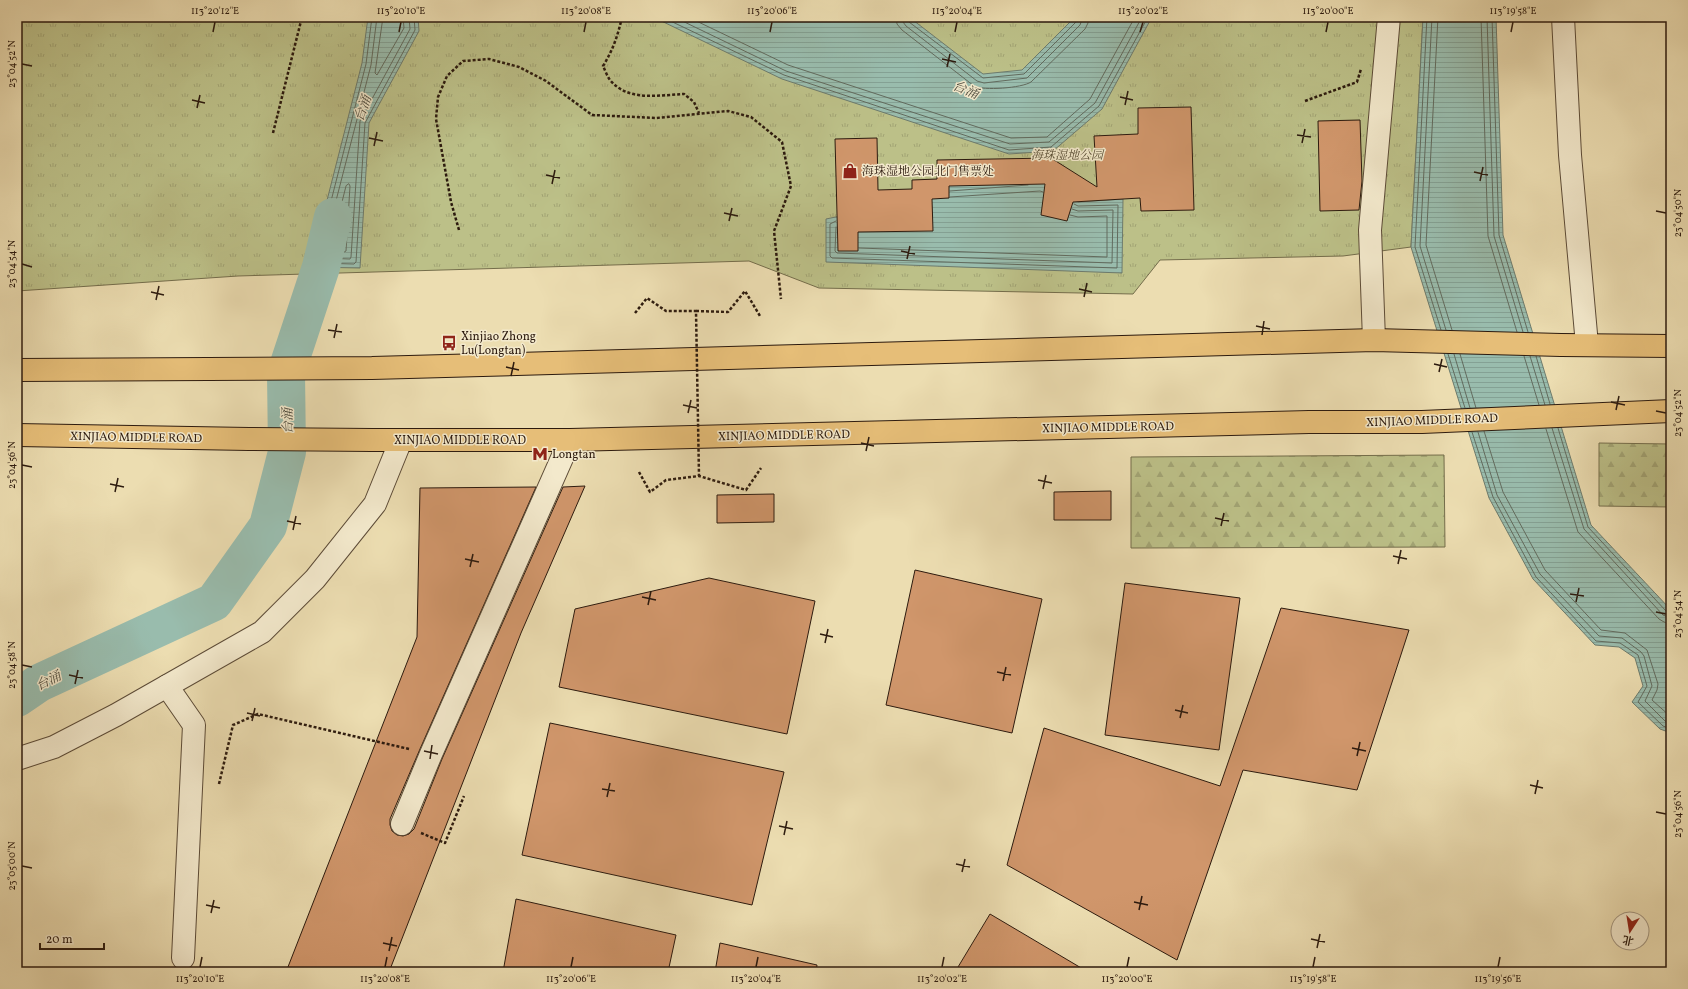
<svg xmlns="http://www.w3.org/2000/svg" width="1688" height="989" viewBox="0 0 1688 989" font-family="Vollkorn,'Noto Serif SC',serif">
<style>
.grass{fill:url(#grass-tufts);stroke:#746d4b}
.forest{fill:url(#forest-firs);stroke:#746d4b}
.water{fill:url(#water-rules);stroke:#6d7b6d}
.lines{fill:none;stroke-linecap:round;stroke-linejoin:round}
.shore{stroke:#626b5e;stroke-width:1}
.river{stroke:#99bcad;stroke-width:38}
.building{fill:#d0966b;stroke:#2c1a0e}
.minor-casing{stroke:#5c4b37;stroke-width:24}
.highway-casing{stroke:#2c1a0e;stroke-width:24}
.path{stroke:#2c1a0e;stroke-width:2.5;stroke-dasharray:3 2;stroke-linecap:butt}
.minor{stroke:#f3e9cc;stroke-width:22}
.highway{stroke:#e6be78;stroke-width:22}
.highway-bridge-casing{stroke:#2c1a0e;stroke-width:24;stroke-linecap:butt}
.path-bridge{stroke:#2c1a0e;stroke-width:2.5;stroke-dasharray:3 2;stroke-linecap:butt}
.highway-bridge{stroke:#e6be78;stroke-width:22}
.ticks{fill:none;stroke:#2c1a0e;stroke-width:1.5}
.labels{text-anchor:middle;stroke-width:3;stroke-linejoin:round;paint-order:stroke}
.park-label{font-size:12px;font-style:italic;fill:#574c33;stroke:#f3e9cc}
.poi-label{font-size:12px;fill:#2c1a0e;stroke:#f3e9cc;text-anchor:start}
.street-label{font-size:12px;fill:#2c1a0e;stroke:#f3e9cc}
.water-label{font-size:13px;font-style:italic;fill:#4d4b3e;stroke:#f3e9cc}
.neatline{fill:none;stroke:#2c1a0e;stroke-width:1.5}
.ticks-label{font-size:10px;text-anchor:middle;fill:#2c1a0e}
</style>
<defs>
<pattern id="grass-tufts" width="24" height="20" patternUnits="userSpaceOnUse"><rect width="24" height="20" fill="#bcc088"/><path d="M3 7l-1-3M5 7V3M7 7l1-3M15 17l-1-3M17 17v-4M19 17l1-3" fill="none" stroke="#a2a474"/></pattern>
<pattern id="forest-firs" width="22" height="20" patternUnits="userSpaceOnUse"><rect width="22" height="20" fill="#bcc088"/><path d="M5 1l3.5 6h-7zM16 11l3.5 6h-7z" fill="#a2a474"/></pattern>
<pattern id="water-rules" width="6" height="5" patternUnits="userSpaceOnUse"><rect width="6" height="5" fill="#99bcad"/><path d="M0 2.5h6" fill="none" stroke="#84a194"/></pattern>
</defs>
<rect width="100%" height="100%" fill="#ecddb1"/>
<filter id="stains"><feTurbulence type="fractalNoise" baseFrequency=".005" numOctaves="4"/><feColorMatrix values="0 0 0 0 .2 0 0 0 0 .09 0 0 0 0 .02 0 0 0 .5 -.17"/></filter>
<radialGradient id="worn" r=".72"><stop offset=".6" stop-color="#630" stop-opacity="0"/><stop offset="1" stop-color="#630" stop-opacity=".3"/></radialGradient>
<!-- grass -->
<path class="grass" d="M17 17H1423L1411 247 1343 256 1160 260 1133 294 819 288 749 261 238 276 17 291Z"/>
<!-- forest -->
<g class="forest">
<path d="M1599 443 1671 444V507L1599 506Z"/>
<path d="M1444 455 1445 547 1131 548V457Z"/>
</g>
<!-- water -->
<g class="water">
<path d="M368 17H418L419 31 369 123 360 268 310 267 362 63Z"/>
<path d="M653 17H909L983 74 1022 70 1075 17H1152L1102 109 1053 151 1009 154 782 79Z"/>
<path d="M1423 17H1496L1503 235 1591 525 1671 610V733L1660 729 1632 702 1643 686 1635 658 1619 647 1595 645 1533 579 1489 498 1411 247Z"/>
<path d="M1046 175 1078 202 1123 199 1122 273 826 262V219L874 209 949 181Z"/>
</g>
<g class="lines">
<!-- shore -->
<g class="shore">
<path d="M372 17 366 64 316 260 317 263 354 264 356 262 365 123 415 30 414 17"/>
<path d="M377 17 371 65 322 255 324 258 350 259 351 257 360 121 410 29 409 17"/>
<path d="M383 17 375 73 377 75 404 28 403 17"/>
<path d="M662 17 784 75 1009 150 1051 147 1099 106 1148 17"/>
<path d="M674 17 786 71 1010 144 1049 142 1095 103 1142 17"/>
<path d="M688 17 788 65 1011 138 1047 137 1090 99 1135 17"/>
<path d="M896 17 897 24 902 30 974 86C983 91 1022 88 1031 82L1085 29 1088 23 1089 17"/>
<path d="M902 17 903 22 906 26 977 81 984 83 1027 78 1080 25 1083 17"/>
<path d="M907 17 909 22 983 78 1024 74 1077 21 1078 17"/>
<path d="M1427 17 1415 247 1441 330"/>
<path d="M1432 17 1420 246 1446 330"/>
<path d="M1438 17 1426 245 1452 330"/>
<path d="M1481 17 1488 236 1517 332"/>
<path d="M1487 17 1494 236 1523 332"/>
<path d="M1492 17 1499 235 1528 332"/>
<path d="M349 184 350 186 346 251 344 252H331L330 250 346 186Z"/>
<path d="M950 191 1028 185"/>
<path d="M950 197 1040 191 1043 192"/>
<path d="M836 221 830 224V256L832 258 1117 268 1118 205 1078 206 1074 204"/>
<path d="M836 227 835 251 837 253 1112 263 1113 210 1078 211 1072 209"/>
<path d="M859 248 1107 257V216L1078 217 1070 215"/>
<path d="M1448 354 1465 408"/>
<path d="M1454 354 1470 408"/>
<path d="M1460 354 1476 408"/>
<path d="M1524 356 1539 405"/>
<path d="M1530 356 1545 405"/>
<path d="M1536 356 1550 404"/>
<path d="M1552 428 1584 529 1663 615 1671 618"/>
<path d="M1558 428 1588 527 1666 611 1671 612"/>
<path d="M1546 429 1578 532 1659 619 1664 622 1671 624"/>
<path d="M1484 431 1503 492 1545 570 1601 630 1625 633 1647 650 1658 684 1657 690 1652 700 1671 717"/>
<path d="M1472 432 1493 497 1536 577 1596 641 1620 643 1638 655 1647 686 1638 702 1663 726 1671 729"/>
<path d="M1478 432 1497 495 1540 574 1599 636 1622 638 1641 652 1644 656 1652 686 1645 701 1665 721 1671 724"/>
</g>
<!-- river -->
<path class="river" d="M17 698 39 683 214 602 268 526 287 452 286 373 321 267 333 217"/>
</g>
<!-- building -->
<g class="building">
<path d="M1191 107 1194 210 1141 211 1140 198 1073 202 1067 221 1041 215 1045 184 949 186V198L932 199 933 231 858 232V251H838L835 139 877 138 878 190 912 189V180L937 179V160L1051 158 1097 187 1094 136 1138 134V108Z"/>
<path d="M1360 120 1362 181 1359 210 1320 211 1318 121Z"/>
<path d="M585 486 521 633 389 972H286L417 637 420 488 536 487 420 749 390 819V825L392 831 397 835 403 836 409 834 414 829 442 759 563 487Z"/>
<path d="M1111 491V520H1054V492Z"/>
<path d="M774 494V522L717 523V495Z"/>
<path d="M915 570 1042 599 1012 733 886 705Z"/>
<path d="M709 578 815 601 787 734 559 687 575 609Z"/>
<path d="M1125 583 1240 598 1219 750 1105 735Z"/>
<path d="M1281 608 1409 630 1357 790 1243 770 1177 960 1007 865 1044 728 1220 786Z"/>
<path d="M550 723 784 772 752 905 522 855Z"/>
<path d="M516 899 676 935 668 972H503Z"/>
<path d="M990 914 1088 972H955Z"/>
<path d="M720 943 817 965 816 972H715Z"/>
</g>
<g class="lines">
<!-- minor casing -->
<g class="minor-casing">
<g id="minor">
<path d="M1563 17 1570 155 1587 345"/>
<path d="M1374 340 1370 230 1389 17"/>
<path d="M167 686 194 725 183 958"/>
<path d="M17 759 54 747 116 715 262 632 315 579 375 504 401 440"/>
<path d="M402 824 431 754 570 440"/>
</g>
</g>
<!-- highway casing -->
<g class="highway-casing">
<g id="highway">
<path d="M17 370 372 368 1374 340 1561 345 1671 346"/>
<path d="M17 435 249 439"/>
<path d="M372 440H570L1309 422H1422L1671 411"/>
</g>
</g>
<!-- path -->
<g class="path">
<path d="M622 17C618 35 613 50 603 66 605 70 607 76 610 80 628 102 659 95 684 94L694 102 699 113"/>
<path d="M1305 101 1357 82 1361 69"/>
<path d="M273 133 302 17"/>
<path d="M459 230 451 202 436 119 438 97 447 76 463 61 489 59 519 67 546 81 592 115 656 118 728 111 751 117 782 142 791 186 774 231 781 299"/>
<path d="M696 311 728 312 745 291 760 316"/>
<path d="M219 784 233 725 258 714 409 749"/>
<path d="M421 833 445 843 464 796"/>
</g>
<!-- minor -->
<use href="#minor" class="minor"/>
<!-- highway -->
<use href="#highway" class="highway"/>
<!-- highway-bridge casing -->
<g class="highway-bridge-casing">
<path id="highway-bridge" d="M249 439 372 440"/>
</g>
<!-- path-bridge -->
<g class="path-bridge">
<path d="M635 313 647 298 666 311H696L699 476"/>
<path d="M639 472 650 492 666 480 699 476 746 490 761 468"/>
</g>
<!-- highway-bridge -->
<use href="#highway-bridge" class="highway-bridge"/>
</g>
<!-- ticks -->
<path class="ticks" d="M213 32 215 22M399 32 401 22M584 32 586 22M770 32 772 22M955 32 957 22M1140 32 1143 22M1326 32 1328 22M1511 32 1513 22M942 59 956 62M22 64 32 66M947 67 950 54M1120 97 1133 100M192 100 205 103M1125 105 1128 91M197 108 200 95M1297 135 1311 137M369 138 383 141M1302 143 1305 129M374 146 377 132M1474 172 1488 175M546 175 560 178M1480 181 1483 167M552 184 555 170M1656 211 1666 213M724 213 738 216M729 221 732 208M901 251 915 254M907 259 910 246M22 264 32 267M1079 289 1092 292M151 292 164 295M1084 297 1087 283M156 300 159 286M1256 326 1270 329M328 330 342 332M1262 335 1264 321M334 338 337 324M1434 364 1447 367M506 367 519 370M1439 372 1442 359M511 376 514 362M1611 402 1625 405M683 405 697 408M1616 410 1619 396M1656 411 1666 413M688 413 691 400M861 443 874 446M866 451 869 437M22 465 32 467M1038 480 1052 483M110 484 124 487M1043 489 1046 475M115 492 118 478M1215 518 1229 521M287 521 301 524M1221 526 1224 513M293 530 296 516M1393 556 1407 559M465 559 479 562M1398 564 1401 550M470 567 473 554M1570 594 1584 596M642 597 656 600M1576 602 1579 588M648 605 651 591M1656 612 1666 614M820 634 833 637M825 643 828 629M22 665 32 667M997 672 1011 675M69 675 83 678M1003 681 1006 667M75 684 78 670M1175 710 1188 713M247 713 260 716M1180 718 1183 705M252 721 255 708M1352 748 1366 751M424 751 438 754M1357 756 1360 742M430 759 432 745M1530 785 1543 788M602 789 615 791M1535 794 1538 780M607 797 610 783M1656 812 1666 814M779 826 793 829M784 835 787 821M956 864 970 867M22 866 32 868M962 872 965 859M1134 902 1148 905M206 905 220 908M1139 910 1142 896M211 913 214 900M1311 939 1325 942M383 943 397 946M1317 948 1320 934M389 951 392 937M200 967 202 957M385 967 387 957M571 967 573 957M756 967 758 957M942 967 944 957M1127 967 1129 957M1313 967 1315 957M1498 967 1500 957"/>
<!-- icons -->
<defs>
<g id="shop-bare" transform="scale(1.2)"><path d="M-5-2.5h2.3a2.7 3.5 0 0 1 5.4 0H5L5.5 6h-11ZM-1.5-2.5h3a1.5 2.3 0 0 0-3 0Z" fill="#8f2418" stroke="#f3e9cc" stroke-width="2.5" paint-order="stroke"/></g>
<g id="bus-bare" transform="scale(1.2)"><path d="M-5-6H5V4H4V6H2V4H-2V6H-4V4H-5ZM-3.5-4V0h7V-4ZM-3.5 1.2v1.5H-2V1.2ZM2 1.2v1.5H3.5V1.2Z" fill="#8f2418" stroke="#f3e9cc" stroke-width="2.5" paint-order="stroke"/></g>
<g id="metro-bare" transform="scale(1.2)"><path d="M-5.5 5V-5H-3L0 0L3-5H5.5V5H3V-.5L0 4L-3-.5V5Z" fill="#8f2418" stroke="#f3e9cc" stroke-width="2.5" paint-order="stroke"/></g>
</defs>
<g fill-rule="evenodd">
<use href="#shop-bare" x="850" y="171"/>
<use href="#bus-bare" x="449" y="343"/>
<use href="#metro-bare" x="540" y="454"/>
</g>
<g class="labels">
<!-- park labels -->
<g class="park-label">
<text x="1067" y="159">海珠湿地公园</text>
</g>
<!-- poi labels -->
<g class="poi-label">
<text x="862" y="175">海珠湿地公园北门售票处</text>
<text x="461" y="340">Xinjiao Zhong<tspan x="461" dy="14">Lu(Longtan)</tspan></text>
<text x="552" y="458">Longtan</text>
</g>
<!-- street labels -->
<g class="street-label">
<text transform="translate(1432 420) rotate(-2)" y="4">XINJIAO MIDDLE ROAD</text>
<text transform="translate(1108 427) rotate(-1)" y="4">XINJIAO MIDDLE ROAD</text>
<text transform="translate(784 435) rotate(-1)" y="4">XINJIAO MIDDLE ROAD</text>
<text transform="translate(136 437) rotate(1)" y="4">XINJIAO MIDDLE ROAD</text>
<text x="460" y="444">XINJIAO MIDDLE ROAD</text>
</g>
<!-- water labels -->
<g class="water-label">
<text transform="translate(966 89) rotate(22)" y="5">台涌</text>
<text transform="translate(362 108) rotate(-70)" y="5">台涌</text>
<text transform="translate(287 421) rotate(-91)" y="5">台涌</text>
<text transform="translate(48 680) rotate(-27)" y="5">台涌</text>
</g>
</g>
<!-- margin -->
<rect width="1688" height="989" fill="none" stroke="#ecddb1" stroke-width="44"/>
<!-- north arrow -->
<g transform="translate(1630 931) rotate(192)"><circle r="19" fill="#f3e9cc" stroke="#a39680"/>
<path d="M0-3L7 15L0 10L-7 15Z" fill="#8f2418"/>
<text y="-6" font-size="11" font-weight="bold" text-anchor="middle" fill="#2c1a0e">北</text>
</g>
<!-- scale -->
<path d="M40 943v6h64v-6" fill="none" stroke="#2c1a0e" stroke-width="2"/>
<text x="46" y="943" font-size="12" fill="#2c1a0e" stroke="#f3e9cc" stroke-width="3" paint-order="stroke">20 m</text>
<rect x="22" y="22" width="1644" height="945" class="neatline"/>
<g class="ticks-label">
<text x="215" y="14">113°20'12"E</text>
<text x="401" y="14">113°20'10"E</text>
<text x="586" y="14">113°20'08"E</text>
<text x="772" y="14">113°20'06"E</text>
<text x="957" y="14">113°20'04"E</text>
<text x="1143" y="14">113°20'02"E</text>
<text x="1328" y="14">113°20'00"E</text>
<text x="1513" y="14">113°19'58"E</text>
<text transform="translate(11 64) rotate(-90)" y="4">23°04'52"N</text>
<text transform="translate(1677 213) rotate(-90)" y="4">23°04'50"N</text>
<text transform="translate(11 264) rotate(-90)" y="4">23°04'54"N</text>
<text transform="translate(1677 413) rotate(-90)" y="4">23°04'52"N</text>
<text transform="translate(11 465) rotate(-90)" y="4">23°04'56"N</text>
<text transform="translate(1677 614) rotate(-90)" y="4">23°04'54"N</text>
<text transform="translate(11 665) rotate(-90)" y="4">23°04'58"N</text>
<text transform="translate(1677 814) rotate(-90)" y="4">23°04'56"N</text>
<text transform="translate(11 866) rotate(-90)" y="4">23°05'00"N</text>
<text x="200" y="982">113°20'10"E</text>
<text x="385" y="982">113°20'08"E</text>
<text x="571" y="982">113°20'06"E</text>
<text x="756" y="982">113°20'04"E</text>
<text x="942" y="982">113°20'02"E</text>
<text x="1127" y="982">113°20'00"E</text>
<text x="1313" y="982">113°19'58"E</text>
<text x="1498" y="982">113°19'56"E</text>
</g>
<rect width="100%" height="100%" filter="url(#stains)"/>
<rect width="100%" height="100%" fill="url(#worn)"/>
</svg>
